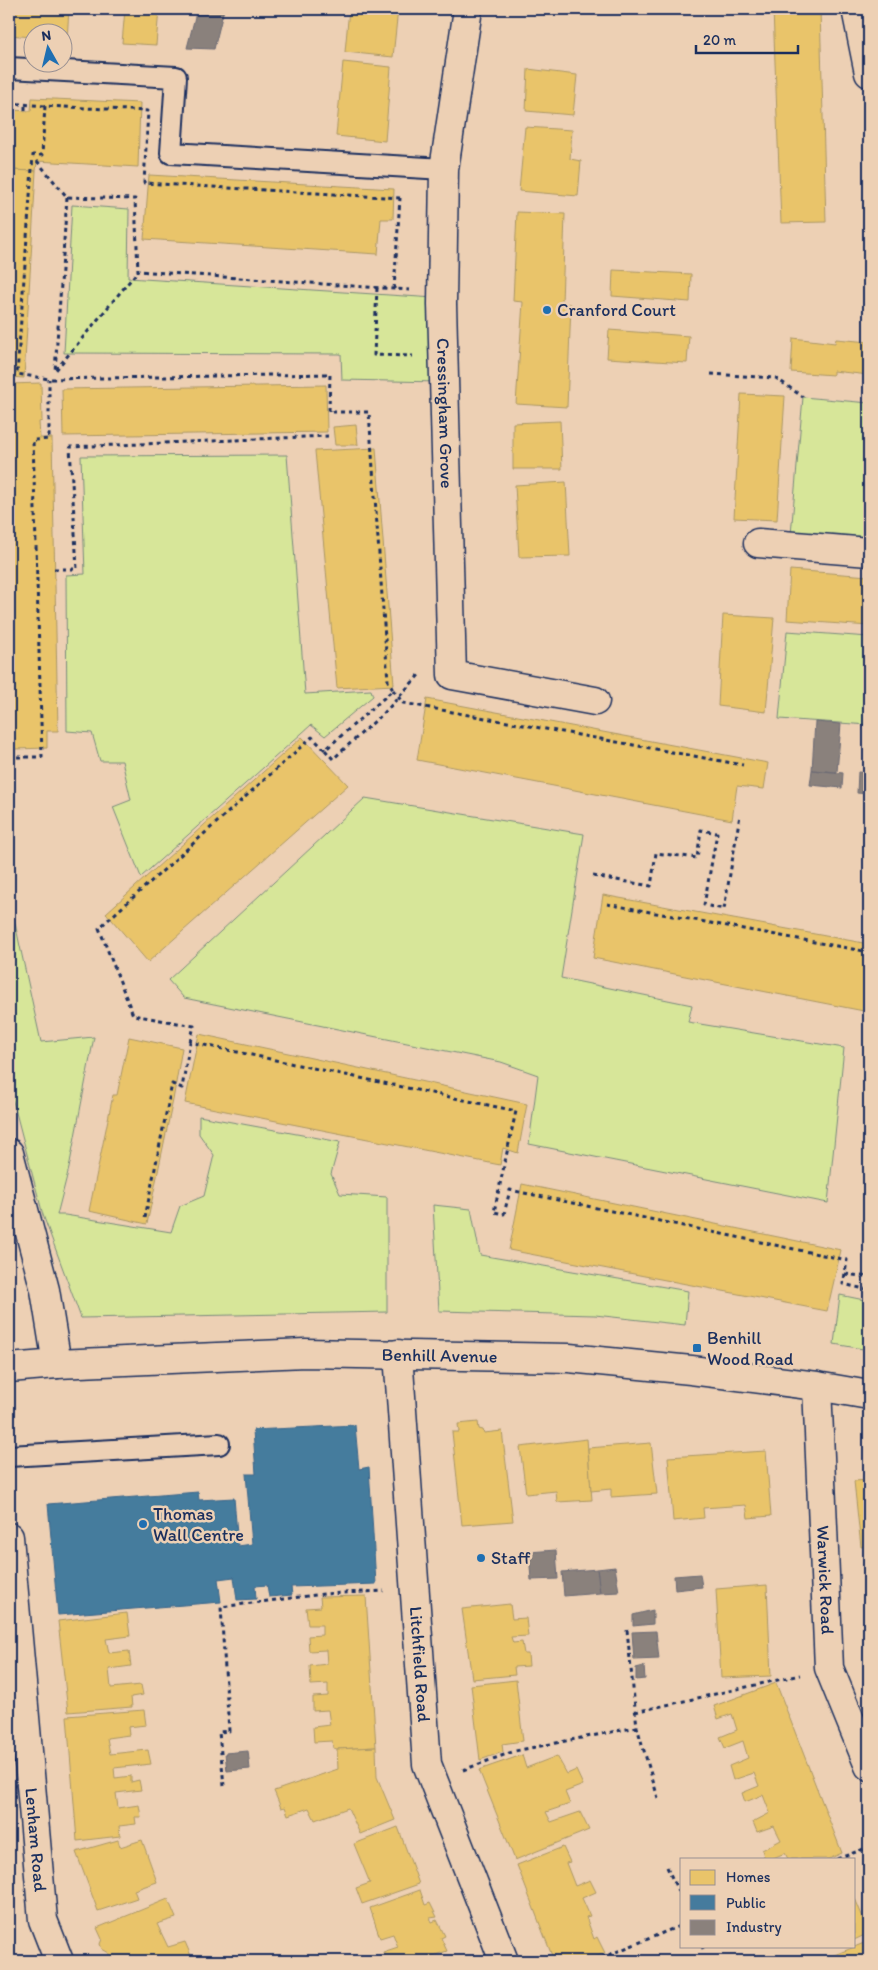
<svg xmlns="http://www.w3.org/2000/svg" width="878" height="1970" viewBox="0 0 878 1970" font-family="Itim,sans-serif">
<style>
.green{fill:#d7e699;stroke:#798a7c}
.homes{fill:#e9c46a;stroke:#ab9766}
.public{fill:#457b9d;stroke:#38648a}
.industry{fill:#8a817c;stroke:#696873}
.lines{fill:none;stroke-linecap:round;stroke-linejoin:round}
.lane-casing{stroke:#1b2f5e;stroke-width:24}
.street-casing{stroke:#1b2f5e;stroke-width:31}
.secondary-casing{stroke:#1b2f5e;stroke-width:31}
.path{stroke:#1b2f5e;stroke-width:3;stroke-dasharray:4 4;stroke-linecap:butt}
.lane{stroke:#edd0b4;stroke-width:20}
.street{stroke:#edd0b4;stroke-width:28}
.secondary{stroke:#edd0b4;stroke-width:28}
.path-bridge{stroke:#1b2f5e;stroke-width:3;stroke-dasharray:4 4;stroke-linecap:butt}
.poi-dot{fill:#1f6fb2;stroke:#edd0b4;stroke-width:2}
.labels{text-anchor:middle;stroke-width:5;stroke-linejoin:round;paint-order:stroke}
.poi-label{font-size:18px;fill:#1b2f5e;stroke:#edd0b4;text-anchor:start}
.street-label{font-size:18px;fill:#1b2f5e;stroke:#edd0b4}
</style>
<rect width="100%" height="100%" fill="#edd0b4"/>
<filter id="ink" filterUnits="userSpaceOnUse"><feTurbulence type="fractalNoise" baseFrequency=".02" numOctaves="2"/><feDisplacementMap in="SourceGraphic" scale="10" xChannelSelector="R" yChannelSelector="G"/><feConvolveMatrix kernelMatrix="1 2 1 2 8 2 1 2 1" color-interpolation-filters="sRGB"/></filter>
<g filter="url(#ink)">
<!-- green -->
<g class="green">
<path d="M72 205 129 209 128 278 435 298 440 382 342 380 341 354 64 353Z"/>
<path d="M803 397 869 403V552L790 546Z"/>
<path d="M287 455 305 694 371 690 373 696 325 736 311 725 141 877 113 807 131 800 122 761H100L92 733 67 731 66 575 85 574 81 456Z"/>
<path d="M787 631 869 637V725L779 719Z"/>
<path d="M365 798 584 834 561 978 692 1005 688 1022 844 1048 828 1203 529 1144 538 1075 501 1062 184 998 168 980Z"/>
<path d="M9 896 41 1042 94 1037 69 1168 57 1215H65L171 1232 180 1206 204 1196 214 1155 199 1134V1116L340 1142 331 1174 340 1194 387 1197V1312L81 1318 43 1215 9 1086Z"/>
<path d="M433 1205 471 1209 480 1255 688 1291 685 1325 595 1315 439 1311Z"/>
<path d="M840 1295 869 1301V1350L834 1344Z"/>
</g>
<!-- homes -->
<g class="homes">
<path d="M9 9H69L67 40H62V32H32V37L9 35Z"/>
<path d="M125 9H159L156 45 122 43Z"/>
<path d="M349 9H398L393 57 345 52Z"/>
<path d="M773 9H820L826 222 781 223Z"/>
<path d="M343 62 391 67 385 141 336 136Z"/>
<path d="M528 69 577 75 573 115 526 111Z"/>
<path d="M32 98 140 103 138 167 37 161 36 171 9 170V110L31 111Z"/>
<path d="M525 127 572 130 570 159 581 161 578 196 519 191Z"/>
<path d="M9 170 36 171 24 378 9 377Z"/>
<path d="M149 175 394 189 393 219H381L378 254 144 239Z"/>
<path d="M517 212 565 214 562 303 571 304 567 407 516 404 523 302 513 301Z"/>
<path d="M613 270 691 274 690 302 612 296Z"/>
<path d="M609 330 689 336 687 363 607 358Z"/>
<path d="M793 338 835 343 836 339 869 342V375L833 371V375L791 372Z"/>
<path d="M41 383 42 421 39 422 40 438H52L58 731H47V748L15 749V763H9V384Z"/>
<path d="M326 385 327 432 63 436 62 389Z"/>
<path d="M741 394 785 396 777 520 734 518Z"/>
<path d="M560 421 562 469H513V423Z"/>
<path d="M356 425 358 445H335L333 427Z"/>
<path d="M376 448 394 685 337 688 315 451Z"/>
<path d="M566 482 570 556 519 557 515 485Z"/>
<path d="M790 570 869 576V626L787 620Z"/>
<path d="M723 615 774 618 766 712 718 706Z"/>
<path d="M427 699 768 763 764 789 737 786 732 820 417 760Z"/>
<path d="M302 737 348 785 148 962 106 913Z"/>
<path d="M603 895 869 944V1012L593 958Z"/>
<path d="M199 1034 527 1104 518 1153 503 1148 500 1165 185 1103Z"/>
<path d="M129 1037 182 1048 173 1100 147 1224 89 1211 113 1095H117Z"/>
<path d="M522 1184 841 1250 827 1311 509 1250Z"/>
<path d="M478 1422 479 1429 483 1430 484 1433 502 1431 513 1521 462 1525 452 1432H459L458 1424Z"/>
<path d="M587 1439 592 1500 557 1502 556 1491 526 1494 520 1447Z"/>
<path d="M651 1443 657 1494 611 1497V1489L591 1491 588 1448Z"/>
<path d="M766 1451 771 1516 748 1518 746 1505 703 1508 704 1518 673 1521 668 1457Z"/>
<path d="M869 1480V1546L861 1547 854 1481Z"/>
<path d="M767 1585 771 1676 721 1678 716 1589Z"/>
<path d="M366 1596 376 1747 337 1749 333 1748 332 1741 314 1742 313 1727 330 1725 328 1710 313 1711V1697L328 1696V1684L311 1685 310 1666 327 1664 326 1650 309 1651 308 1636 322 1635V1625H308L306 1608 321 1607 320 1597Z"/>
<path d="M510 1604 512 1619 526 1618 528 1636 511 1637 513 1643 522 1642 524 1654H528L529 1666 514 1667 515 1675 472 1679 462 1609Z"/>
<path d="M127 1613 130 1636 106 1639 109 1653 129 1651 131 1666 109 1669 111 1688 141 1685 143 1695 131 1697 132 1707 68 1712 58 1621Z"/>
<path d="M516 1680 523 1741 502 1744 503 1752 480 1760 471 1685Z"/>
<path d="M776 1683 842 1853 829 1859H788L785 1853 771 1859H765L762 1850 781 1840 774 1826 757 1832 753 1822 770 1813 763 1795 745 1802 742 1793 759 1786 754 1773 733 1780 729 1766 748 1758 743 1741 725 1748 720 1737 737 1730 732 1714 718 1719 714 1706Z"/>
<path d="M144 1710 146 1725 128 1727 129 1735 107 1738 110 1754 148 1750 151 1764 114 1768 115 1778 131 1776V1782L139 1780 141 1790 116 1793 118 1808 139 1805 141 1817H135L136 1824 119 1826 120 1836 77 1841 67 1716Z"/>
<path d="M376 1747 377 1777 395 1820 360 1834 348 1808 315 1820 309 1808 288 1815 285 1807 281 1808 274 1791 338 1769 337 1749Z"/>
<path d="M522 1755 526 1768 557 1756 567 1774 576 1770 583 1785 565 1792 570 1804 546 1812 551 1822 580 1812 589 1830 515 1860 479 1770Z"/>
<path d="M398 1827 419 1884 362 1904 356 1888 370 1883 354 1844Z"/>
<path d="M118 1840 120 1847 142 1840 157 1882 134 1890 137 1898 98 1911 76 1852Z"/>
<path d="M563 1847 570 1862 566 1863 575 1886 590 1880 596 1892 582 1898 590 1916 586 1917 594 1939 597 1937 605 1953 585 1961H554L517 1865Z"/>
<path d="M420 1890 425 1905 430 1903 437 1917 430 1918 432 1922 437 1920 445 1936 441 1938 447 1951 418 1961H387L383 1952 398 1947 393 1934 380 1938 370 1908Z"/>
<path d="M854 1896 869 1932V1933L854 1940Z"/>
<path d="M168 1899 176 1918 157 1924 168 1947 185 1942 192 1958 185 1961H109V1953L102 1949 100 1944 102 1939 97 1928Z"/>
<path d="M869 1941V1961H834L832 1956Z"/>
</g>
<!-- public -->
<path class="public" d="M355 1425 359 1469 369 1467 376 1584 291 1587 292 1595 269 1597 267 1585 255 1586 256 1599 237 1600 234 1577 218 1579 221 1602 58 1615 48 1504 198 1492 199 1500 234 1498 238 1546 252 1544 246 1474H256L253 1430Z"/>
<!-- industry -->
<g class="industry">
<path d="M197 9H224L214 49 187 48Z"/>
<path d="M815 722 841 724 837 772 812 770Z"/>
<path d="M812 770 843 773 842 788 810 785Z"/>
<path d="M858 772 869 773V794L857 793Z"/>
<path d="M556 1550 558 1579 531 1580 529 1552Z"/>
<path d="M615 1567 619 1592 600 1593 597 1569Z"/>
<path d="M597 1569 600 1593 564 1596 562 1572Z"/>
<path d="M700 1574 702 1587 675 1590 674 1576Z"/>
<path d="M653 1610V1624L633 1626V1615Z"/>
<path d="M656 1631 659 1659 634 1660 632 1632Z"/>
<path d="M644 1666 645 1679 636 1680V1668Z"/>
<path d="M248 1751 250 1769 227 1771 225 1753Z"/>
</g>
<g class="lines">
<!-- lane casing -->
<g class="lane-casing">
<g id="lane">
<path d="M9 68 176 77 171 153 444 169"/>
<path d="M9 1456 219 1444"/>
</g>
</g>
<!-- street casing -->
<g class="street-casing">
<g id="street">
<path id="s1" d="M468 9 444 169 442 304 452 675 595 701"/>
<path d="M856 9 869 73"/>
<path d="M758 543 869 552"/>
<path d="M9 1153 45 1290 57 1364"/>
<path id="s2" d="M398 1354 427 1764 504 1961"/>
<path id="s3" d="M817 1386 829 1668 869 1766"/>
<path id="s4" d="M9 1537 43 1920 59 1961"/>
</g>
</g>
<!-- secondary casing -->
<g class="secondary-casing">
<g id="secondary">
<path id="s5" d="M9 1368 57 1364 305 1353 569 1358 691 1370 817 1386 869 1395"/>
</g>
</g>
<!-- path -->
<g class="path">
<path d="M9 103 45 106"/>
<path d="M25 110V104"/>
<path d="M37 161 67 197 135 199 138 271 410 290"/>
<path d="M67 197 55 371 138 271"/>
<path d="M377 288 374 355 413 356"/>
<path d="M394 289 400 198"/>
<path d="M711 374 776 378 803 397"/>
<path d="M54 569H77L70 447 328 436"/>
<path d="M325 750 333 759 385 712 420 674"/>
<path d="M593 876 651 886 656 853 697 858 701 830 717 833 704 905 724 909 740 815"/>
<path d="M607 904 869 952"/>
<path d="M145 1218 172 1084 182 1088 190 1042 516 1111 494 1212 504 1214 510 1190 847 1260 845 1274 869 1277"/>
<path d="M845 1274 843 1284 869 1290"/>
<path d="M627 1630 637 1727 658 1798"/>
<path d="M635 1712 800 1675"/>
<path d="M463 1770 515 1751 637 1727"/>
<path d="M224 1786 219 1732 229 1731 221 1607 324 1594 384 1591"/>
<path d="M837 1859 869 1847"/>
<path d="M667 1867 682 1900"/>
<path d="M702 1946 703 1949"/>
<path d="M594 1961 682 1925"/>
</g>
<!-- lane -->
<use href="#lane" class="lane"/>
<!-- street -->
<use href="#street" class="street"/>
<!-- secondary -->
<use href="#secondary" class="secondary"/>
<!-- path-bridge -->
<g class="path-bridge">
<path d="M393 690 403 703 743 765"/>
<path d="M9 757H42L33 440 49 439V379"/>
<path d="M190 1042 194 1026 133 1015 99 928 312 737 325 750 393 690 388 681 369 412H329L330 374 49 379 17 374 33 155H42L45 106 148 111 144 183 400 198"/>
</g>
</g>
</g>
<!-- markers -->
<g class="poi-dot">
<circle cx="547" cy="310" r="5"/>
<rect x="692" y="1343" width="10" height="10" rx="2.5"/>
<circle cx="143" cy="1524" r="5"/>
<circle cx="481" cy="1558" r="5"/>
</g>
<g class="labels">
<!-- poi labels -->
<g class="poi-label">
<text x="557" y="316">Cranford Court</text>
<text x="707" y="1344">Benhill<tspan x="707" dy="21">Wood Road</tspan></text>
<text x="153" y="1520">Thomas<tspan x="153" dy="21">Wall Centre</tspan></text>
<text x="491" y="1564">Staff</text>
</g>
<!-- street labels -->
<g class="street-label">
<text dy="6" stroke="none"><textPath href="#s1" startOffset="406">Cressingham Grove</textPath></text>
<text dy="6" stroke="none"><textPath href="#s5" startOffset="431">Benhill Avenue</textPath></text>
<text dy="6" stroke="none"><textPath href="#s3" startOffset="194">Warwick Road</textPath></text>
<text dy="6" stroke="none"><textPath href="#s2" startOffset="311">Litchfield Road</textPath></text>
<text dy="6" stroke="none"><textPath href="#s4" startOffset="304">Lenham Road</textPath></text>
</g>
</g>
<!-- margin -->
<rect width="878" height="1970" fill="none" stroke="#edd0b4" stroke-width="30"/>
<rect x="15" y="15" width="848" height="1940" fill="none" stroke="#1b2f5e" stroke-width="2" filter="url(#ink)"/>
<!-- legend -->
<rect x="680" y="1858" width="175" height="90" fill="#edd0b4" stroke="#999092"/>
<rect x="690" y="1870" width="25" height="15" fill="#e9c46a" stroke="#999092"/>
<text x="726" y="1882" font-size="15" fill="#1b2f5e">Homes</text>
<rect x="690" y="1895" width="25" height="15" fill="#457b9d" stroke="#999092"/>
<text x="726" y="1908" font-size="15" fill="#1b2f5e">Public</text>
<rect x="690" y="1920" width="25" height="15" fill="#8a817c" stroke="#999092"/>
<text x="726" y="1932" font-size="15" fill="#1b2f5e">Industry</text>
<!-- north arrow -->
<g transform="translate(48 48) rotate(352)"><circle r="24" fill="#edd0b4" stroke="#999092"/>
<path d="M0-4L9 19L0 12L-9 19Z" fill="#1f6fb2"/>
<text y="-8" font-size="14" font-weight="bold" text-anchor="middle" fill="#1b2f5e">N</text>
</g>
<!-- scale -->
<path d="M696 45v8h102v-8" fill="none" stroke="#1b2f5e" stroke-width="2.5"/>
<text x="703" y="45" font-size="15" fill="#1b2f5e" stroke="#edd0b4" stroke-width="4" paint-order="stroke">20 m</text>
</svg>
